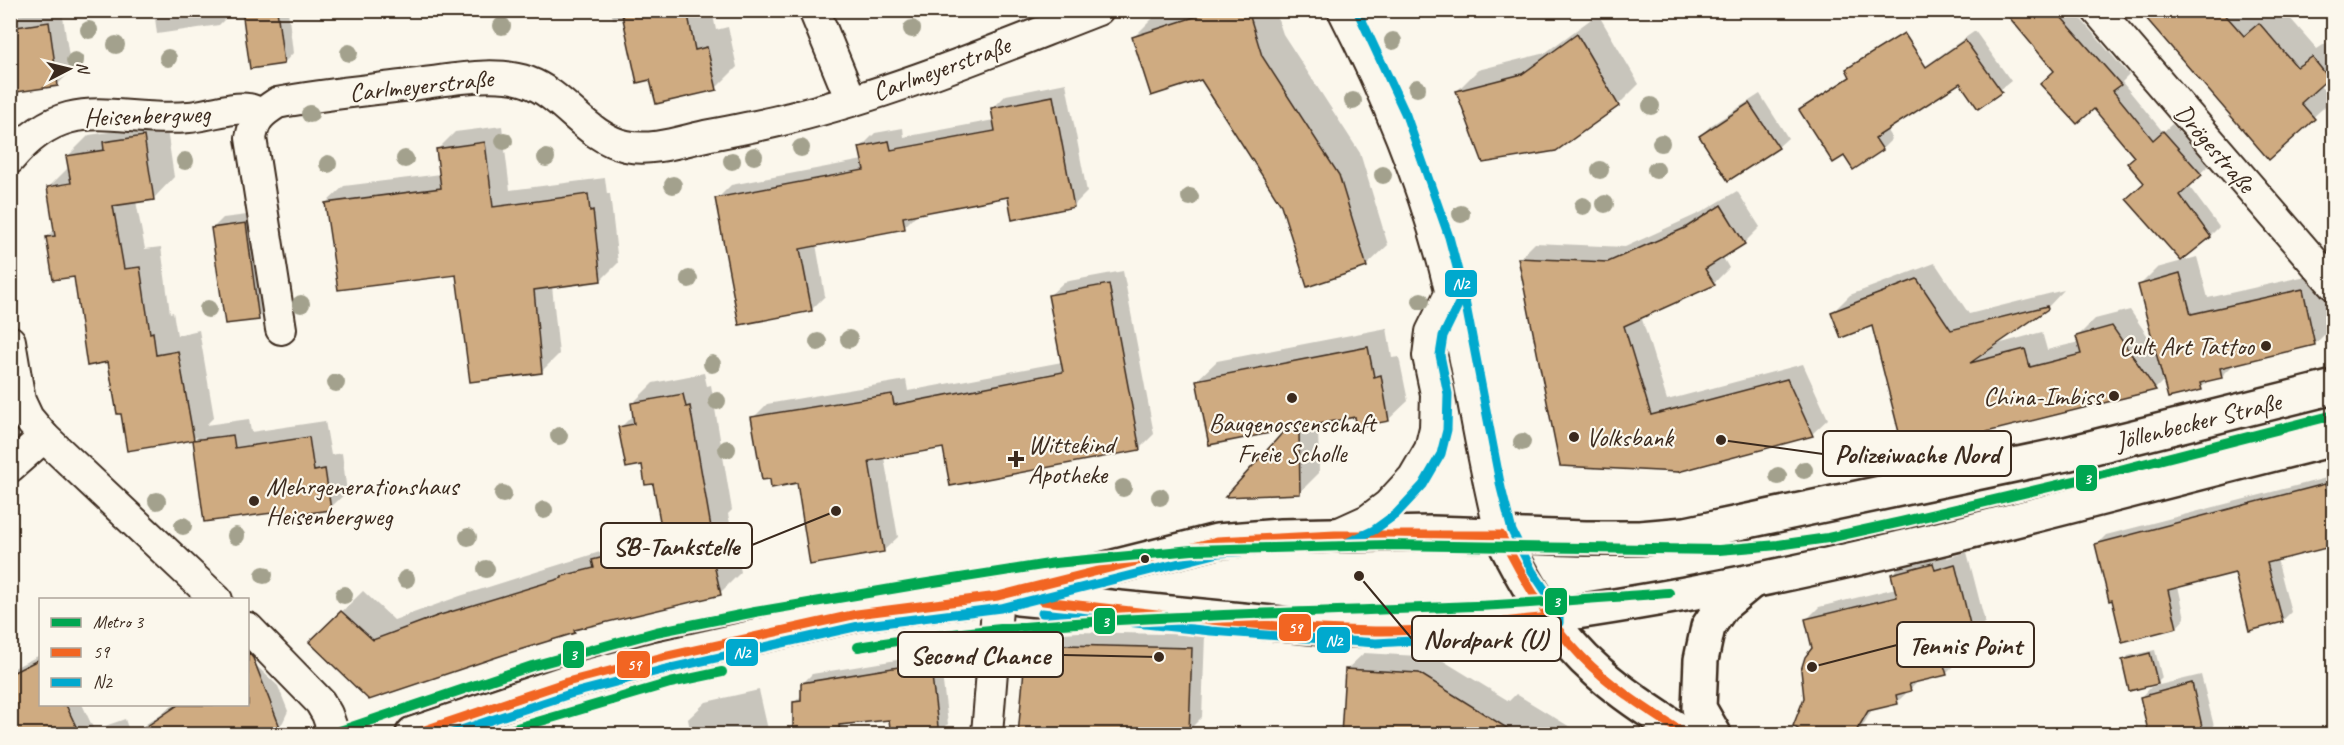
<svg xmlns="http://www.w3.org/2000/svg" width="2344" height="745" viewBox="0 0 2344 745" font-family="Caveat,sans-serif">
<style>
.shadow{fill:#0003}
.building{fill:#cfab81;stroke:#3b2a1e;stroke-width:1.5}
.lines{fill:none;stroke-linecap:round;stroke-linejoin:round}
.street-casing{stroke:#3b2a1e;stroke-width:34}
.secondary-casing{stroke:#3b2a1e;stroke-width:38}
.street{stroke:#fbf7ec;stroke-width:30}
.secondary{stroke:#fbf7ec;stroke-width:33}
.bus-1-casing{stroke:#fbf7ec;stroke-width:14}
.bus-2-casing{stroke:#fbf7ec;stroke-width:14}
.bus-1{stroke:#f26522;stroke-width:9}
.bus-2{stroke:#00a9ce;stroke-width:9}
.metro-1-casing{stroke:#fbf7ec;stroke-width:15}
.metro-1{stroke:#00a651;stroke-width:10}
.tree{fill:#a3a18d}
.poi-dot{fill:#3b2a1e;stroke:#fbf7ec;stroke-width:2}
.labels{text-anchor:middle;stroke-width:4.5;stroke-linejoin:round;paint-order:stroke}
.street-label{font-size:26px;fill:#3b2a1e;stroke:#fbf7ec}
.poi-label{font-size:26px;fill:#3b2a1e;stroke:#fbf7ec;text-anchor:start}
.leader{fill:none;stroke:#3b2a1e;stroke-width:2}
.callout-dot{fill:#3b2a1e;stroke:#fbf7ec;stroke-width:2}
.callout{fill:#fbf7ec;stroke:#3b2a1e;stroke-width:2}
.callout-label{font-size:27px;text-anchor:middle;font-weight:bold;fill:#3b2a1e}
.line-badge{stroke:#fbf7ec;stroke-width:2}
.badge-label{font-size:16px;text-anchor:middle;font-weight:bold;fill:#fff}
</style>
<rect width="100%" height="100%" fill="#fbf7ec"/>
<filter id="ink" filterUnits="userSpaceOnUse"><feTurbulence type="fractalNoise" baseFrequency=".0167" numOctaves="2"/><feDisplacementMap in="SourceGraphic" scale="12" xChannelSelector="R" yChannelSelector="G"/><feConvolveMatrix kernelMatrix="1 2 1 2 8 2 1 2 1" color-interpolation-filters="sRGB"/></filter>
<g filter="url(#ink)">
<!-- shadow -->
<g class="shadow">
<path d="M53 10H62L71 71 57 85 10 91V16Z"/>
<path d="M154 10H234L219 25 157 34Z"/>
<path d="M249 10H288L293 53 284 63Z"/>
<path d="M611 10H712L716 30 728 27 737 67 716 88 651 78 624 16 613 19Z"/>
<path d="M872 10H892L874 18Z"/>
<path d="M1173 10H1275L1283 34 1360 153 1388 245 1366 266 1282 205 1202 79 1134 37 1155 16Z"/>
<path d="M2005 10H2073L2129 75 2122 82 2163 132 2172 124 2209 165 2188 185 2219 227 2210 236 2146 182 2135 157 2094 107 2056 70Z"/>
<path d="M2141 10H2256L2263 19 2273 10H2283L2317 49 2331 40 2334 42V71L2319 85 2333 99 2269 158Z"/>
<path d="M1598 14 1639 84 1618 105 1457 91 1478 70 1545 53Z"/>
<path d="M1975 31 2011 81 1979 107 1960 81 1886 129 1892 139 1882 149 1853 168 1842 125Z"/>
<path d="M1066 83 1087 192 1073 206 1009 195 918 213 904 227 816 244 825 296 811 310 717 199 731 185 863 160 861 147 875 133 903 128 904 137 994 120 992 109 1006 95Z"/>
<path d="M1760 94 1788 138 1778 147 1701 136 1710 126Z"/>
<path d="M165 116 174 177 153 199 136 201 145 249 161 247 170 313 173 312 177 335 199 330 214 417 206 425 249 419 251 432 325 421 331 455 342 453 347 492 330 508 281 510 194 441 198 437 128 449 122 412 109 361 75 275 47 237 55 229 49 187 69 167 68 156 89 135 117 131 126 122Z"/>
<path d="M502 126 510 190 605 178 607 194H610L618 263 601 280 552 286 559 354 542 371 457 273 326 203 344 186 441 174 438 149 455 132Z"/>
<path d="M1737 191 1760 227 1744 243 1722 256 1729 268 1714 283 1641 316 1667 400 1803 364 1828 419 1812 434 1678 470 1519 259 1535 243 1625 247 1702 212Z"/>
<path d="M255 214 268 309 258 318 213 228 223 218Z"/>
<path d="M2197 257 2208 298 2319 273 2332 327 2315 344 2235 363 2222 376 2210 379 2201 388 2164 380 2155 389 1967 435 1962 440 1952 443 1941 454 1873 324 1833 312 1850 295 1935 263 1969 314 2064 290 2047 308 1994 345 2042 332 2047 350 2079 342 2078 336 2095 319 2130 310 2155 347 2140 285 2157 268Z"/>
<path d="M1123 271 1154 434 1140 448 944 447 884 457 898 537 883 551 798 482 753 418 767 404 906 380 908 391 1062 362 1049 296 1064 282Z"/>
<path d="M1387 328 1392 358 1399 357 1408 401 1388 420 1356 415 1318 423 1319 473 1300 492 1289 428 1197 380 1217 361Z"/>
<path d="M704 373 707 386 711 385 732 510 728 514 741 572 720 593 579 627 574 632 506 652 311 642 363 591 394 620 460 596 603 551 614 540 663 527 655 482 620 428 634 414 632 404 653 383Z"/>
<path d="M2334 476V545L2277 559 2291 612 2282 621 2236 571 2178 586 2185 618 2177 627 2097 544 2106 535Z"/>
<path d="M1946 551 1947 558 1967 552 1985 622 1972 635 1953 640 1959 661 1946 674 1920 680 1897 702 1873 708 1858 734H1810L1805 699 1814 648 1807 619 1819 607 1896 588 1893 574 1905 561Z"/>
<path d="M1079 632 1205 635 1202 717 1188 731H1179L1033 649 1048 634Z"/>
<path d="M2155 650 2162 678 2157 683 2124 661 2128 656Z"/>
<path d="M1364 653 1437 657 1509 701 1516 694 1575 730 1573 734H1343L1346 670Z"/>
<path d="M40 655V704H82L94 730 125 719 130 734H10V670Z"/>
<path d="M927 655 941 666 948 724 938 734 890 718 846 723 839 730 794 703 802 695V684L812 674Z"/>
<path d="M248 658 278 686 288 711 283 722 272 734H132L175 704H248Z"/>
<path d="M2201 675 2216 734H2151L2142 697 2151 687Z"/>
<path d="M759 690 769 734H691L688 719 706 702Z"/>
<path d="M558 731 559 734H546Z"/>
</g>
<!-- building -->
<g class="building">
<path d="M242 10H277L284 64 250 69Z"/>
<path d="M621 10H687L695 50 707 47 717 90 656 104 650 80 637 83Z"/>
<path d="M1216 10H1248L1262 56 1339 175 1367 267 1307 287 1281 205 1201 80 1151 96 1132 37Z"/>
<path d="M2003 10H2055L2121 85 2113 91 2153 140 2163 131 2202 175 2180 195 2211 237 2181 261 2126 199 2144 183 2127 163 2134 157 2094 109 2077 124 2040 84 2054 71Z"/>
<path d="M2139 10H2221L2244 36 2259 23 2297 67 2312 57 2329 78 2301 103 2315 119 2269 160Z"/>
<path d="M49 22 58 86 10 93V28Z"/>
<path d="M1904 33 1926 67 1965 40 2002 92 1978 109 1960 83 1875 138 1883 150 1853 170 1844 156 1833 163 1799 110 1850 77 1846 69Z"/>
<path d="M1577 34 1619 106 1556 151 1483 163 1456 91 1522 74Z"/>
<path d="M1053 96 1074 207 1012 220 1008 197 903 217 905 229 800 249 812 311 739 325 715 198 864 170 859 147 889 141 891 150 995 131 991 108Z"/>
<path d="M1749 103 1779 148 1728 181 1699 136Z"/>
<path d="M144 136 154 200 113 206 124 269 140 267 150 333 153 332 156 355 178 351 194 440 127 451 121 414H117L108 362 87 366 74 277 53 280 46 237 55 236 47 187 71 183 66 156 104 150 103 142Z"/>
<path d="M485 142 493 207 588 194 590 211 593 210 601 281 534 290 542 373 470 382 456 275 338 290 325 203 441 188 436 149Z"/>
<path d="M1721 205 1745 244 1705 269 1715 285 1624 326 1651 415 1787 379 1813 436 1678 472 1560 466 1518 258 1608 262 1685 228Z"/>
<path d="M246 223 259 320 225 324 211 228Z"/>
<path d="M2180 273 2191 314 2303 289 2315 345 2220 368 2222 378 2200 383 2202 390 2168 398 2138 285Z"/>
<path d="M1917 279 1951 330 2047 306 2048 309 1970 363 2025 349 2030 367 2081 354 2076 336 2112 326 2156 390 1962 438 1963 441 1941 448V456L1916 461 1914 453 1905 456 1872 326 1841 338 1831 312Z"/>
<path d="M1109 284 1140 450 950 486 943 448 869 461 884 552 810 565 797 483 771 488 770 479 762 480 751 417 892 394 894 405 1063 372 1048 295Z"/>
<path d="M1368 347 1374 377 1381 375 1389 421 1357 427 1355 417 1299 428 1300 494 1225 497 1285 430 1209 445 1196 380Z"/>
<path d="M683 394 686 407 690 406 712 533H707L721 595 574 630 575 633 506 654 369 700 309 642 341 611 373 640 437 616 562 578V576L594 568 592 560 664 542 653 484 645 485 642 465 626 468 618 427 634 424 631 403Z"/>
<path d="M233 435 235 448 309 437 314 471 325 469 331 510 280 517V512L204 522 193 440Z"/>
<path d="M2325 484 2334 518V546L2267 563 2283 622 2249 631 2235 573 2168 590 2177 628 2122 642 2112 600 2109 601 2095 544Z"/>
<path d="M1933 563 1935 570 1955 564 1973 636 1938 645 1947 675 1909 684 1911 691 1896 695 1898 704 1868 711 1854 735H1807L1793 726 1804 698 1801 670 1805 657 1812 648 1805 619 1897 597 1891 574Z"/>
<path d="M1064 645 1192 648 1189 733 1183 732V735H1018L1025 658 1032 648Z"/>
<path d="M248 652 253 658 283 735H134L178 705H248Z"/>
<path d="M2150 653 2158 684 2129 691 2122 660Z"/>
<path d="M40 659V705H66L80 735H10V674Z"/>
<path d="M917 664 932 676 939 735H891L889 720 839 725 840 735H793V702L801 701V683Z"/>
<path d="M1345 669 1419 673 1518 735H1341Z"/>
<path d="M2192 683 2204 735H2149L2140 697Z"/>
</g>
<g class="lines">
<!-- street casing -->
<g class="street-casing">
<g id="street">
<path d="M814 10 851 100"/>
<path d="M1343 10C1389 100 1427 192 1450 290 1470 371 1480 454 1501 535"/>
<path d="M2097 10 2334 285"/>
<path d="M10 159C68 89 116 124 189 117 204 116 234 106 248 109 252 109 257 112 261 114"/>
<path d="M281 329 251 138C255 118 260 114 277 103 318 95 360 91 402 86 438 82 495 69 528 82 564 95 587 138 626 146 653 152 684 140 710 135 737 130 764 125 790 118 896 92 997 49 1098 10"/>
<path d="M10 341 20 401 28 418 44 437 217 600"/>
<path d="M10 467 44 437"/>
<path d="M1335 535 1368 520 1388 505 1413 478 1430 449 1435 428 1436 394 1428 356 1431 332 1451 292"/>
<path d="M248 628 320 702 327 714 334 734"/>
<path d="M987 734 998 596"/>
</g>
</g>
<!-- secondary casing -->
<g class="secondary-casing">
<g id="secondary">
<path d="M1501 535C1526 585 1555 635 1599 673 1625 696 1656 716 1685 734"/>
<path d="M1018 598 1333 629C1451 633 1568 615 1685 594 1903 554 2118 492 2334 439"/>
<path d="M413 734 567 682 659 658 857 614 998 596 1217 541 1281 536 1432 533 1586 538H1640L1686 534 2066 454 2334 387"/>
<path d="M1714 734 1699 708 1701 660 1708 627 1722 606 1751 582"/>
</g>
</g>
<!-- street -->
<use href="#street" class="street"/>
<!-- secondary -->
<use href="#secondary" class="secondary"/>
<!-- bus-1 casing -->
<g class="bus-1-casing">
<g id="bus-1">
<path d="M1043 601C1152 613 1265 629 1375 631 1432 632 1491 623 1548 617"/>
<path d="M413 734 567 682 659 658 857 614 998 596 1217 541 1335 535H1501C1523 579 1548 622 1582 657 1612 688 1649 711 1685 734"/>
</g>
</g>
<!-- bus-2 casing -->
<g class="bus-2-casing">
<g id="bus-2">
<path d="M1042 613 1211 631 1376 643 1464 638 1549 629 1559 623V611L1532 571 1512 531 1501 488 1463 290 1449 237 1406 115 1357 10"/>
<path d="M449 734 570 694 662 670 859 626 1001 608 1219 553 1340 546 1374 530 1396 514 1423 485 1441 454 1447 430 1448 394 1440 355 1443 336 1462 297"/>
</g>
</g>
<!-- bus-1 -->
<use href="#bus-1" class="bus-1"/>
<!-- bus-2 -->
<use href="#bus-2" class="bus-2"/>
<!-- metro-1 casing -->
<g class="metro-1-casing">
<g id="metro-1">
<path d="M858 647C1070 613 1283 615 1497 605 1554 602 1612 597 1669 593"/>
<path d="M331 734 532 666 656 632 755 612 915 585 1055 563 1192 550 1387 545 1719 550 1778 545 1828 538 1901 522 2108 473 2334 415"/>
<path d="M497 734 670 683 722 672"/>
</g>
</g>
<!-- metro-1 -->
<use href="#metro-1" class="metro-1"/>
</g>
<!-- trees -->
<g class="tree">
<circle cx="502" cy="26" r="9"/>
<circle cx="912" cy="29" r="9"/>
<circle cx="89" cy="30" r="9"/>
<circle cx="1393" cy="41" r="9"/>
<circle cx="116" cy="45" r="9"/>
<circle cx="349" cy="53" r="9"/>
<circle cx="168" cy="58" r="9"/>
<circle cx="75" cy="61" r="9"/>
<circle cx="1417" cy="88" r="9"/>
<circle cx="1353" cy="101" r="9"/>
<circle cx="1651" cy="106" r="9"/>
<circle cx="310" cy="114" r="9"/>
<circle cx="504" cy="141" r="9"/>
<circle cx="1661" cy="143" r="9"/>
<circle cx="801" cy="148" r="9"/>
<circle cx="754" cy="156" r="9"/>
<circle cx="546" cy="158" r="9"/>
<circle cx="405" cy="159" r="9"/>
<circle cx="185" cy="161" r="9"/>
<circle cx="732" cy="161" r="9"/>
<circle cx="328" cy="164" r="9"/>
<circle cx="1600" cy="170" r="9"/>
<circle cx="1656" cy="170" r="9"/>
<circle cx="1383" cy="175" r="9"/>
<circle cx="673" cy="185" r="9"/>
<circle cx="1190" cy="197" r="9"/>
<circle cx="1605" cy="204" r="9"/>
<circle cx="1583" cy="206" r="9"/>
<circle cx="1461" cy="214" r="9"/>
<circle cx="689" cy="279" r="9"/>
<circle cx="1421" cy="301" r="9"/>
<circle cx="301" cy="304" r="9"/>
<circle cx="208" cy="309" r="9"/>
<circle cx="849" cy="339" r="9"/>
<circle cx="818" cy="342" r="9"/>
<circle cx="712" cy="364" r="9"/>
<circle cx="336" cy="383" r="9"/>
<circle cx="717" cy="401" r="9"/>
<circle cx="559" cy="436" r="9"/>
<circle cx="1522" cy="442" r="9"/>
<circle cx="727" cy="449" r="9"/>
<circle cx="1804" cy="470" r="9"/>
<circle cx="1778" cy="476" r="9"/>
<circle cx="1123" cy="488" r="9"/>
<circle cx="503" cy="494" r="9"/>
<circle cx="1160" cy="497" r="9"/>
<circle cx="157" cy="501" r="9"/>
<circle cx="544" cy="510" r="9"/>
<circle cx="183" cy="526" r="9"/>
<circle cx="236" cy="536" r="9"/>
<circle cx="468" cy="537" r="9"/>
<circle cx="486" cy="569" r="9"/>
<circle cx="264" cy="575" r="9"/>
<circle cx="406" cy="579" r="9"/>
<circle cx="344" cy="595" r="9"/>
</g>
</g>
<!-- markers -->
<g class="poi-dot">
<circle cx="2266" cy="346" r="6"/>
<circle cx="2114" cy="396" r="6"/>
<circle cx="1292" cy="398" r="6"/>
<circle cx="1574" cy="437" r="6"/>
<path d="M1013 450h6v6h6v6h-6v6h-6v-6h-6v-6h6z"/>
<circle cx="254" cy="501" r="6"/>
<circle cx="1145" cy="559" r="5"/>
</g>
<g class="labels">
<!-- street labels -->
<g class="street-label">
<text transform="translate(941 68) rotate(-20)" y="9">Carlmeyerstraße</text>
<text transform="translate(421 85) rotate(-6)" y="9">Carlmeyerstraße</text>
<text transform="translate(147 115) rotate(-2)" y="9">Heisenbergweg</text>
<text transform="translate(2215 148) rotate(49)" y="9">Drögestraße</text>
<text transform="translate(2198 421) rotate(-14)" y="9">Jöllenbecker Straße</text>
</g>
<!-- poi labels -->
<g class="poi-label">
<text x="2254" y="355" text-anchor="end">Cult Art Tattoo</text>
<text x="2102" y="405" text-anchor="end">China-Imbiss</text>
<text x="1292" y="432" text-anchor="middle">Baugenossenschaft<tspan x="1292" dy="30">Freie Scholle</tspan></text>
<text x="1586" y="446">Volksbank</text>
<text x="1028" y="453">Wittekind<tspan x="1028" dy="30">Apotheke</tspan></text>
<text x="266" y="495">Mehrgenerationshaus<tspan x="266" dy="30">Heisenbergweg</tspan></text>
</g>
</g>
<!-- callouts -->
<path class="leader" d="M1721 440L1823 454M836 511L752 545M1359 576L1412 639M1812 667L1897 645M1159 657L1063 655"/>
<g class="callout-dot">
<circle cx="1721" cy="440" r="6"/>
<circle cx="836" cy="511" r="6"/>
<circle cx="1359" cy="576" r="6"/>
<circle cx="1812" cy="667" r="6"/>
<circle cx="1159" cy="657" r="6"/>
</g>
<g class="callout">
<rect x="1823" y="431" width="188" height="45" rx="6"/>
<rect x="601" y="523" width="151" height="45" rx="6"/>
<rect x="1412" y="616" width="149" height="45" rx="6"/>
<rect x="1897" y="622" width="137" height="45" rx="6"/>
<rect x="898" y="632" width="165" height="45" rx="6"/>
</g>
<g class="callout-label">
<text x="1917" y="463">Polizeiwache Nord</text>
<text x="676" y="555">SB-Tankstelle</text>
<text x="1486" y="648">Nordpark (U)</text>
<text x="1965" y="654">Tennis Point</text>
<text x="980" y="664">Second Chance</text>
</g>
<g class="line-badge">
<rect x="1444" y="269" width="34" height="29" rx="6" fill="#00a9ce"/>
<rect x="2075" y="464" width="23" height="28" rx="6" fill="#00a651"/>
<rect x="1544" y="587" width="24" height="29" rx="6" fill="#00a651"/>
<rect x="1093" y="607" width="23" height="28" rx="6" fill="#00a651"/>
<rect x="1278" y="613" width="34" height="29" rx="6" fill="#f26522"/>
<rect x="1316" y="626" width="35" height="28" rx="6" fill="#00a9ce"/>
<rect x="725" y="638" width="34" height="29" rx="6" fill="#00a9ce"/>
<rect x="562" y="640" width="23" height="29" rx="6" fill="#00a651"/>
<rect x="616" y="650" width="35" height="29" rx="6" fill="#f26522"/>
</g>
<g class="badge-label">
<text x="1461" y="289">N2</text>
<text x="2087" y="484">3</text>
<text x="1556" y="607">3</text>
<text x="1105" y="627">3</text>
<text x="1295" y="633">59</text>
<text x="1334" y="646">N2</text>
<text x="742" y="658">N2</text>
<text x="573" y="660">3</text>
<text x="634" y="670">59</text>
</g>
<!-- margin -->
<rect width="2344" height="745" fill="none" stroke="#fbf7ec" stroke-width="36"/>
<rect x="18" y="18" width="2308" height="709" fill="none" stroke="#3b2a1e" stroke-width="2" filter="url(#ink)"/>
<!-- legend -->
<rect x="39" y="598" width="210" height="108" fill="#fbf7ec" stroke="#aea59a" stroke-width="1.5"/>
<rect x="51" y="618" width="30" height="9" fill="#00a651" stroke="#aea59a" stroke-width="1.5"/>
<text x="93" y="628" font-size="18" fill="#3b2a1e">Metro 3</text>
<rect x="51" y="648" width="30" height="9" fill="#f26522" stroke="#aea59a" stroke-width="1.5"/>
<text x="93" y="658" font-size="18" fill="#3b2a1e">59</text>
<rect x="51" y="678" width="30" height="9" fill="#00a9ce" stroke="#aea59a" stroke-width="1.5"/>
<text x="93" y="688" font-size="18" fill="#3b2a1e">N2</text>
<!-- north arrow -->
<g transform="translate(69 69) rotate(83)" stroke="#fbf7ec" stroke-width="4.5" paint-order="stroke">
<path d="M0-4.5L10 22L0 15L-10 22Z" fill="#3b2a1e"/>
<text y="-9" font-size="16" font-weight="bold" text-anchor="middle" fill="#3b2a1e">N</text>
</g>
</svg>
